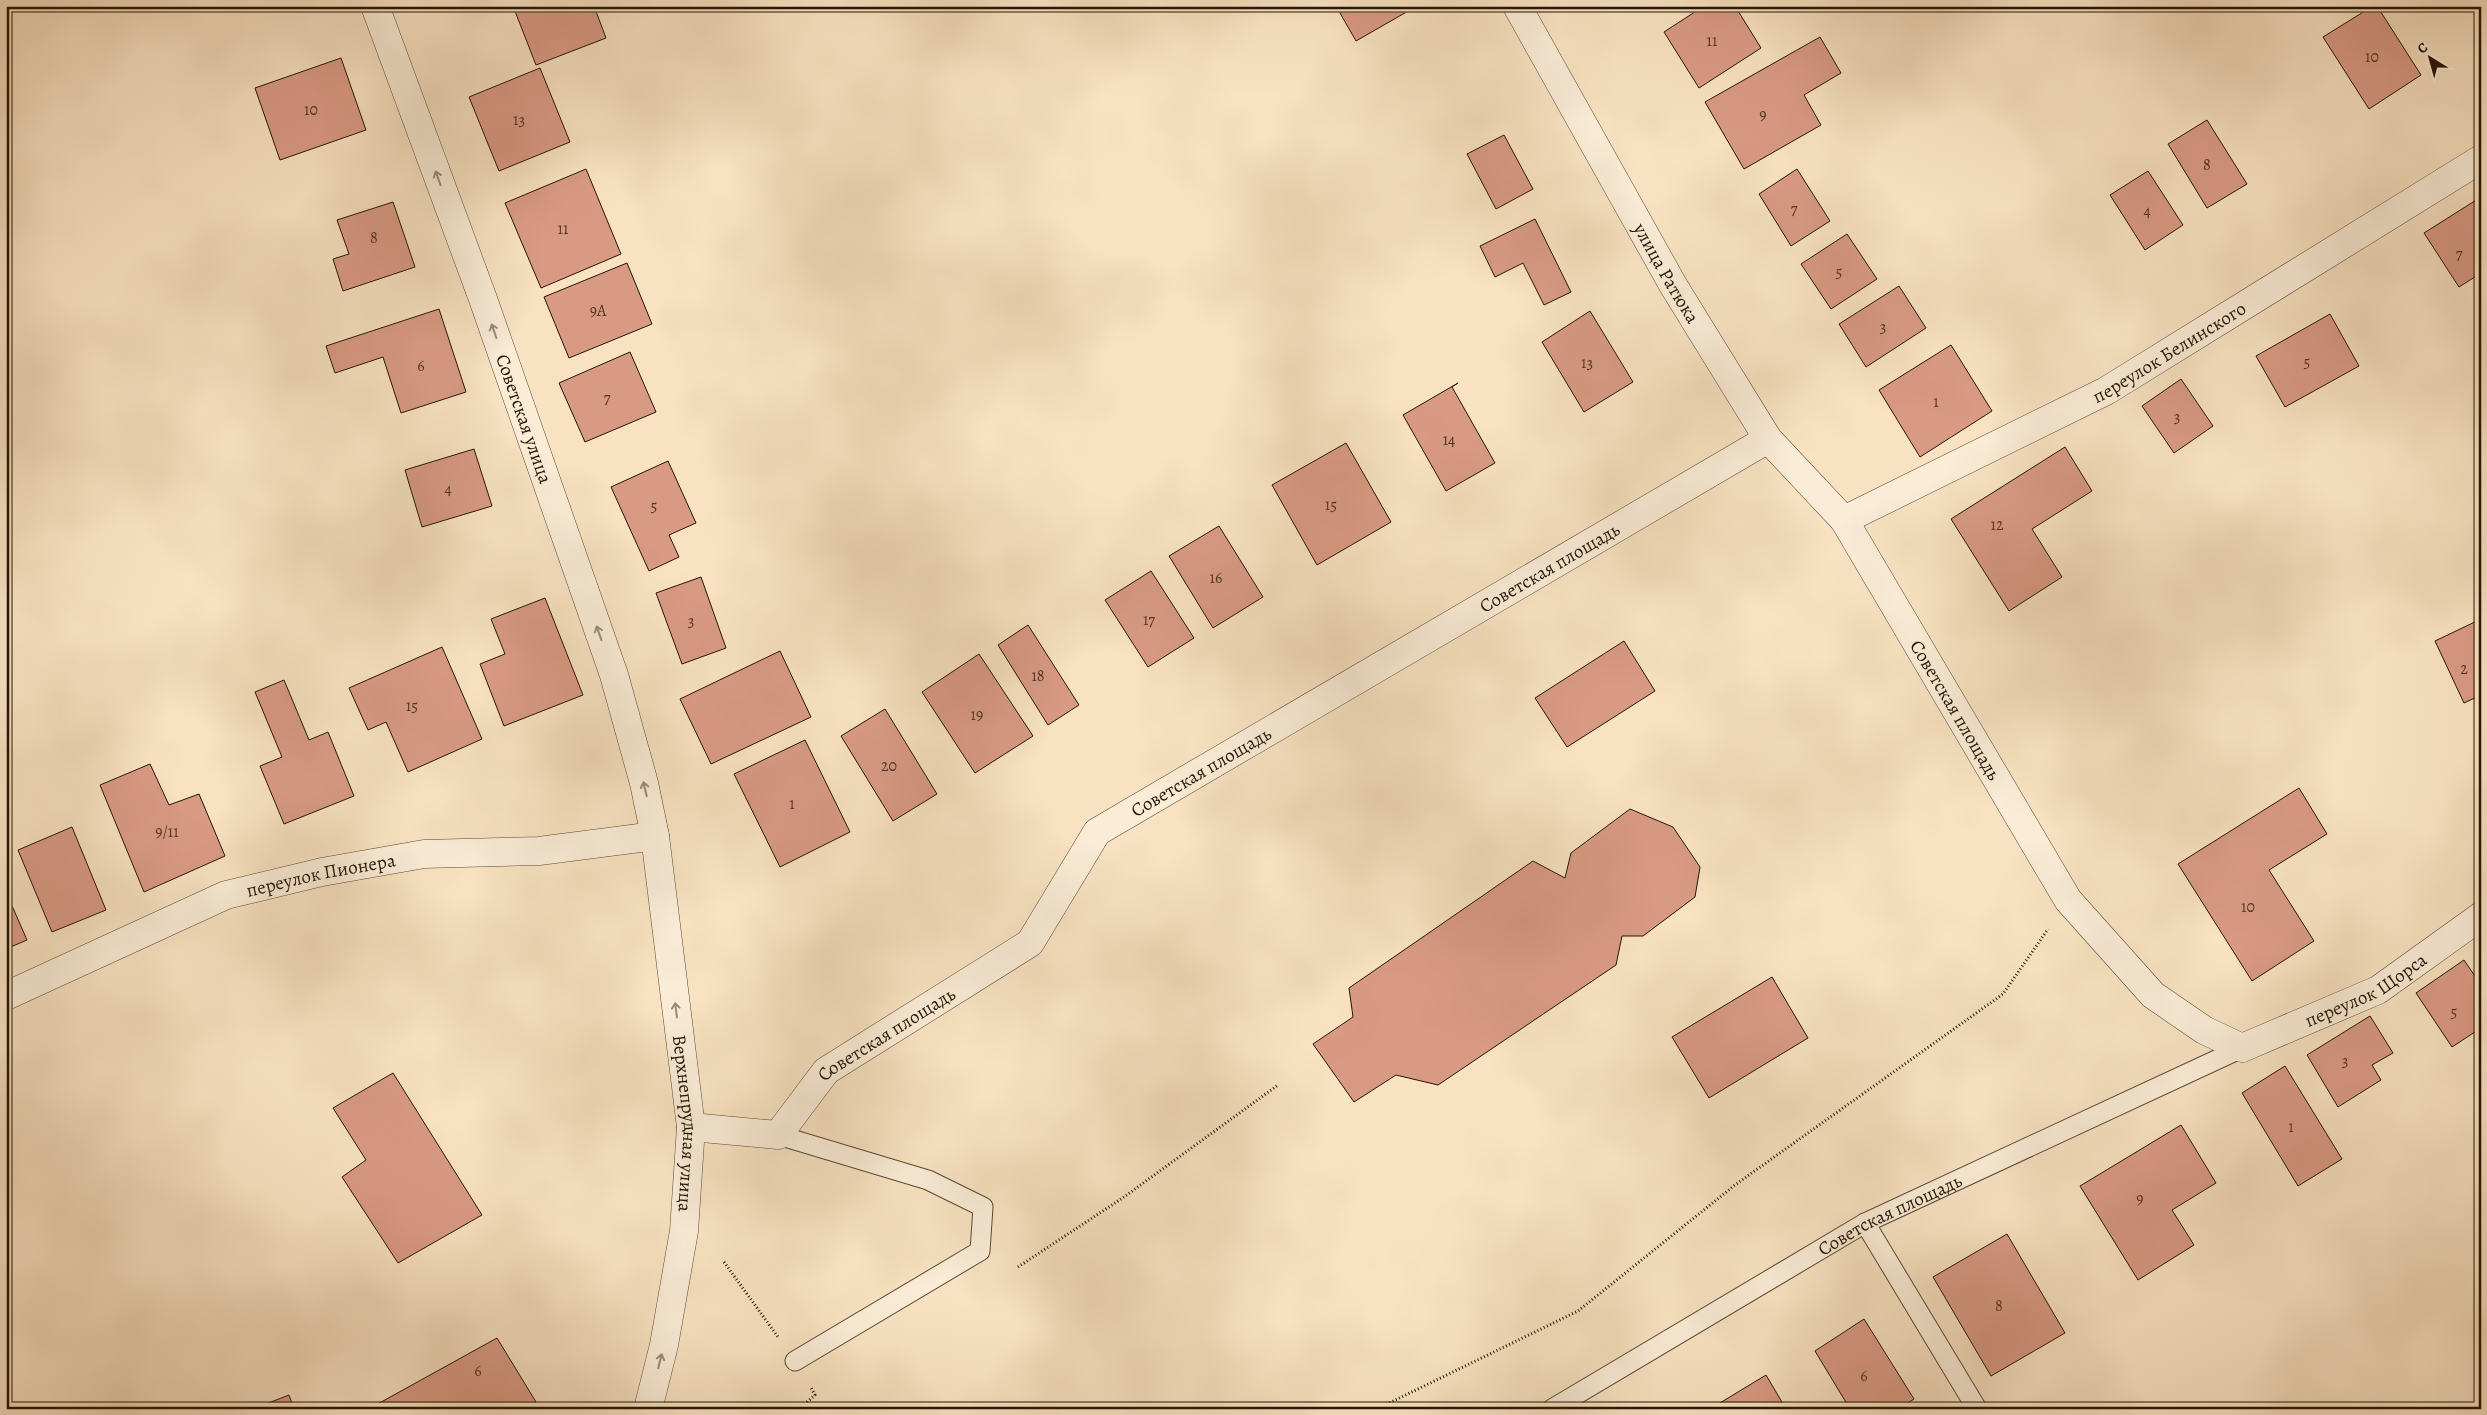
<svg xmlns="http://www.w3.org/2000/svg" width="2487" height="1415" viewBox="0 0 2487 1415" font-family="Alegreya,serif">
<style>
.building{fill:#d99a84;stroke:#251405}
.lines{fill:none;stroke-linecap:round;stroke-linejoin:round}
.lane-casing{stroke:#5a4834;stroke-width:21}
.street-casing{stroke:#5a4834;stroke-width:29}
.path{stroke:#251405;stroke-width:3;stroke-dasharray:1 2.5;stroke-linecap:butt}
.lane{stroke:#faecd7;stroke-width:19}
.street{stroke:#faecd7;stroke-width:28}
.oneway{stroke:#9a8b78}
.labels{text-anchor:middle;stroke-width:4;stroke-linejoin:round;paint-order:stroke}
.number-label{font-size:16px;fill:#523625}
.street-label{font-size:19px;fill:#251405;stroke:#faecd7}
</style>
<rect width="100%" height="100%" fill="#f8e2c1"/>
<filter id="stains"><feTurbulence type="fractalNoise" baseFrequency=".004" numOctaves="4"/><feColorMatrix values="0 0 0 0 .2 0 0 0 0 .09 0 0 0 0 .02 0 0 0 .5 -.17"/></filter>
<radialGradient id="worn" r=".72"><stop offset=".6" stop-color="#630" stop-opacity="0"/><stop offset="1" stop-color="#630" stop-opacity=".3"/></radialGradient>
<!-- building -->
<g class="building">
<path d="M513 6H594L606 38 536 65Z"/>
<path d="M1336 6H1417L1356 41Z"/>
<path d="M1704 6H1735L1761 48 1699 88 1664 32Z"/>
<path d="M2373 6H2377L2421 75 2369 109 2323 37Z"/>
<path d="M1820 37 1841 73 1804 95 1821 125 1744 169 1705 102Z"/>
<path d="M341 58 366 130 280 160 255 88Z"/>
<path d="M540 68 570 142 499 171 469 97Z"/>
<path d="M2207 120 2247 184 2207 208 2168 144Z"/>
<path d="M1504 135 1533 189 1496 209 1467 154Z"/>
<path d="M586 169 621 254 541 288 505 203Z"/>
<path d="M1797 169 1830 221 1791 246 1759 194Z"/>
<path d="M2148 171 2183 225 2145 250 2110 195Z"/>
<path d="M2481 197V273L2459 287 2424 233Z"/>
<path d="M393 202 415 267 343 291 333 259 349 254 337 220Z"/>
<path d="M1535 219 1571 292 1544 305 1523 263 1495 277 1480 246Z"/>
<path d="M1847 234 1877 279 1831 309 1801 264Z"/>
<path d="M627 263 652 324 569 358 544 297Z"/>
<path d="M1899 286 1926 328 1866 367 1839 324Z"/>
<path d="M439 309 466 392 401 413 383 357 335 373 326 346Z"/>
<path d="M1590 311 1633 382 1584 412 1542 342Z"/>
<path d="M2330 314 2359 366 2285 407 2256 356Z"/>
<path d="M1951 345 1992 411 1920 457 1879 390Z"/>
<path d="M630 352 656 412 585 442 559 383Z"/>
<path d="M2181 379 2213 426 2174 453 2142 406Z"/>
<path d="M1458 383 1452 387 1495 463 1446 491 1403 415Z"/>
<path d="M1346 443 1391 522 1317 565 1272 485Z"/>
<path d="M2065 447 2092 491 2032 529 2062 577 2009 611 1951 519Z"/>
<path d="M474 449 492 506 422 527 405 470Z"/>
<path d="M668 461 696 523 669 535 679 557 649 571 611 487Z"/>
<path d="M1219 526 1263 597 1213 628 1169 556Z"/>
<path d="M1151 571 1194 638 1148 667 1105 600Z"/>
<path d="M701 577 726 648 682 664 656 593Z"/>
<path d="M545 598 583 695 504 726 480 664 505 654 491 619Z"/>
<path d="M2481 619V695L2464 703 2435 641Z"/>
<path d="M1028 625 1079 705 1048 725 998 645Z"/>
<path d="M1624 641 1655 691 1567 747 1535 698Z"/>
<path d="M442 647 482 739 408 772 386 722 368 730 349 688Z"/>
<path d="M780 651 811 717 711 764 680 699Z"/>
<path d="M979 654 1033 736 975 773 922 692Z"/>
<path d="M284 680 309 740 328 732 354 796 284 824 260 766 282 757 255 692Z"/>
<path d="M885 709 937 794 893 821 841 736Z"/>
<path d="M805 740 850 832 780 867 734 774Z"/>
<path d="M150 764 169 805 199 794 225 856 144 892 100 785Z"/>
<path d="M2299 788 2327 834 2269 870 2314 941 2252 981 2178 864Z"/>
<path d="M1630 809 1673 827 1700 867 1695 897 1643 936H1622L1616 965 1438 1085 1396 1075 1354 1102 1313 1044 1353 1017 1349 988 1533 861 1565 878 1571 853Z"/>
<path d="M72 827 106 910 52 932 18 850Z"/>
<path d="M6 892 27 940 6 949Z"/>
<path d="M2464 960 2481 985V1028L2452 1047 2416 993Z"/>
<path d="M1772 977 1808 1038 1709 1098 1672 1037Z"/>
<path d="M2370 1016 2393 1053 2372 1065 2381 1080 2338 1107 2307 1055Z"/>
<path d="M2285 1066 2342 1159 2298 1186 2242 1093Z"/>
<path d="M393 1073 482 1215 398 1263 342 1177 366 1160 333 1108Z"/>
<path d="M2181 1125 2216 1183 2172 1210 2194 1245 2138 1280 2080 1186Z"/>
<path d="M2007 1234 2065 1333 1991 1376 1933 1277Z"/>
<path d="M1864 1319 1914 1399 1899 1409H1850L1815 1351Z"/>
<path d="M497 1338 536 1402 524 1409H375L374 1406Z"/>
<path d="M1766 1375 1786 1409H1710Z"/>
<path d="M289 1395 294 1409H253Z"/>
</g>
<g class="lines">
<!-- lane casing -->
<g class="lane-casing">
<g id="lane">
<path d="M778 1135 928 1180 983 1207 980 1251 795 1361"/>
<path d="M1865 1223 1977 1409"/>
<path id="s1" d="M1552 1409 1865 1223 2242 1048"/>
</g>
</g>
<!-- street casing -->
<g class="street-casing">
<g id="street">
<path id="s2" d="M375 6 483 299 614 675 644 783 655 836 691 1127 684 1231 664 1345 648 1409"/>
<path id="s3" d="M1517 6 1673 285 1768 439 1844 520 2068 900 2153 995 2204 1030 2242 1048 2378 990 2481 916"/>
<path id="s4" d="M1844 520 2106 391 2481 159"/>
<path id="s5" d="M6 996 226 895 322 872 424 854 539 851 655 836"/>
<path id="s6" d="M691 1127 778 1135 826 1071 1030 943 1097 832 1768 439"/>
</g>
</g>
<!-- path -->
<g class="path">
<path d="M724 1262 778 1337"/>
<path d="M1018 1267 1124 1197 1278 1085"/>
<path d="M799 1409 815 1395 810 1386"/>
<path d="M1377 1409 1578 1311 1735 1185 2003 994 2048 929"/>
</g>
<!-- lane -->
<use href="#lane" class="lane"/>
<!-- street -->
<use href="#street" class="street"/>
</g>
<!-- one-way arrows -->
<defs><path id="oneway-shaft" d="M-6 0H5M1.5-3L5.5 0L1.5 3" fill="none" stroke-width="1.6" stroke-linecap="round" stroke-linejoin="round" transform="scale(1.25)"/></defs>
<g class="oneway">
<use href="#oneway-shaft" transform="translate(438 178) rotate(-110)"/>
<use href="#oneway-shaft" transform="translate(494 331) rotate(-109)"/>
<use href="#oneway-shaft" transform="translate(599 633) rotate(-109)"/>
<use href="#oneway-shaft" transform="translate(645 789) rotate(-103)"/>
<use href="#oneway-shaft" transform="translate(676 1010) rotate(-97)"/>
<use href="#oneway-shaft" transform="translate(660 1361) rotate(-76)"/>
</g>
<g class="labels">
<!-- number labels -->
<g class="number-label">
<text x="1712" y="46">11</text>
<text x="2372" y="62">10</text>
<text x="311" y="115">10</text>
<text x="1763" y="120">9</text>
<text x="519" y="125">13</text>
<text x="2207" y="170">8</text>
<text x="1794" y="214">7</text>
<text x="2147" y="216">4</text>
<text x="563" y="234">11</text>
<text x="374" y="243">8</text>
<text x="2459" y="259">7</text>
<text x="1839" y="277">5</text>
<text x="598" y="316">9А</text>
<text x="1883" y="332">3</text>
<text x="2307" y="367">5</text>
<text x="1587" y="368">13</text>
<text x="421" y="371">6</text>
<text x="607" y="403">7</text>
<text x="1936" y="407">1</text>
<text x="2177" y="422">3</text>
<text x="1449" y="445">14</text>
<text x="448" y="494">4</text>
<text x="1331" y="510">15</text>
<text x="654" y="511">5</text>
<text x="1997" y="530">12</text>
<text x="1216" y="583">16</text>
<text x="1149" y="625">17</text>
<text x="691" y="626">3</text>
<text x="2464" y="674">2</text>
<text x="1038" y="681">18</text>
<text x="412" y="711">15</text>
<text x="977" y="720">19</text>
<text x="889" y="771">20</text>
<text x="792" y="809">1</text>
<text x="167" y="837">9/11</text>
<text x="2248" y="912">10</text>
<text x="2454" y="1017">5</text>
<text x="2345" y="1066">3</text>
<text x="2291" y="1132">1</text>
<text x="2140" y="1204">9</text>
<text x="1999" y="1311">8</text>
<text x="478" y="1376">6</text>
<text x="1864" y="1381">6</text>
</g>
<!-- street labels -->
<g class="street-label">
<text dy="7" stroke="none"><textPath href="#s3" startOffset="306">улица Ратюка</textPath></text>
<text dy="7" stroke="none"><textPath href="#s4" startOffset="366">переулок Белинского</textPath></text>
<text dy="7" stroke="none"><textPath href="#s2" startOffset="439">Советская улица</textPath></text>
<text dy="7" stroke="none"><textPath href="#s6" startOffset="1062">Советская площадь</textPath></text>
<text dy="7" stroke="none"><textPath href="#s3" startOffset="832">Советская площадь</textPath></text>
<text dy="7" stroke="none"><textPath href="#s6" startOffset="658">Советская площадь</textPath></text>
<text dy="7" stroke="none"><textPath href="#s5" startOffset="339">переулок Пионера</textPath></text>
<text dy="7" stroke="none"><textPath href="#s3" startOffset="1421">переулок Щорса</textPath></text>
<text dy="7" stroke="none"><textPath href="#s6" startOffset="238">Советская площадь</textPath></text>
<text dy="7" stroke="none"><textPath href="#s2" startOffset="1166">Верхнепрудная улица</textPath></text>
<text dy="7" stroke="none"><textPath href="#s1" startOffset="390">Советская площадь</textPath></text>
</g>
</g>
<!-- margin -->
<rect width="2487" height="1415" fill="none" stroke="#f8e2c1" stroke-width="25"/>
<rect x="8" y="8" width="2472" height="1400" fill="none" stroke="#251405" stroke-width="2.5"/>
<rect x="12" y="12" width="2462" height="1390" fill="none" stroke="#251405"/>
<!-- north arrow -->
<g transform="translate(2430 58) rotate(323)" stroke="#faecd7" stroke-width="4" paint-order="stroke">
<path d="M0-4L9 19L0 12L-9 19Z" fill="#251405"/>
<text y="-8" font-size="14" font-weight="bold" text-anchor="middle" fill="#251405">С</text>
</g>
<rect width="100%" height="100%" filter="url(#stains)"/>
<rect width="100%" height="100%" fill="url(#worn)"/>
</svg>
